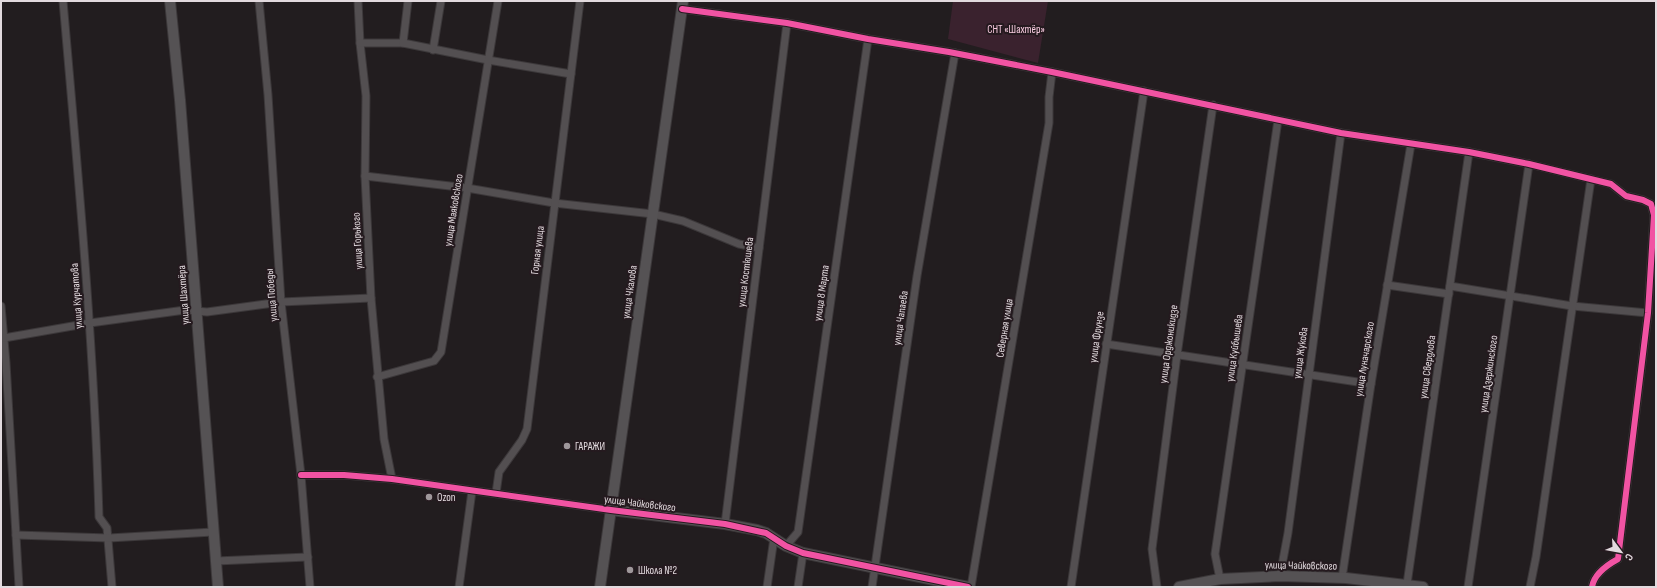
<svg xmlns="http://www.w3.org/2000/svg" width="1657" height="588" viewBox="0 0 1657 588" font-family="'Sofia Sans Condensed',sans-serif">
<style>
.green{fill:#3a222e}
.lines{fill:none;stroke-linecap:round;stroke-linejoin:round}
.street-casing{stroke:#3c383a;stroke-width:9}
.secondary-casing{stroke:#3c383a;stroke-width:12}
.street{stroke:#534f51;stroke-width:7}
.secondary{stroke:#555254;stroke-width:10}
.cycleway-casing{stroke:#251a1f;stroke-width:8}
.cycleway{stroke:#f153a3;stroke-width:6}
.poi-dot{fill:#9f989b;stroke:#251a1f;stroke-width:1.5}
.labels{text-anchor:middle;stroke-width:4;stroke-linejoin:round;paint-order:stroke}
.park-label{font-size:11px;fill:#f8cce0;stroke:#251a1f}
.street-label{font-size:11px;fill:#e2dade;stroke:#251a1f}
.poi-label{font-size:11px;fill:#e2dade;stroke:#251a1f;text-anchor:start}
</style>
<rect width="100%" height="100%" fill="#221d1f"/>
<!-- green -->
<path class="green" d="M953 1H1048L1038 63 948 39Z"/>
<g class="lines">
<!-- street casing -->
<g class="street-casing">
<g id="street">
<path d="M63 1C78 173 94 345 99 517L107 528 112 587"/>
<path d="M259 1 268 95 281 302 301 475 310 587"/>
<path d="M358 1 360 43 366 96 365 176 371 298 384 439 392 479"/>
<path d="M682 9 787 23 868 39 949 52 1052 72 1341 133 1469 152 1529 164 1611 184 1626 196 1643 200 1651 204 1654 215 1648 313 1618 559C1607 565 1594 574 1592 587"/>
<path d="M360 43H403L408 1"/>
<path d="M403 43 488 60 571 74"/>
<path d="M433 50 441 1"/>
<path d="M365 176 467 188 554 203 653 214 683 221 739 244 759 248"/>
<path d="M1387 285 1449 294"/>
<path d="M1450 286 1572 306 1648 313"/>
<path d="M1 306 6 363 19 587"/>
<path d="M4 338 90 323 185 310 207 312 281 302 371 298"/>
<path d="M1106 344 1371 384"/>
<path d="M377 377 434 361 441 352 498 1"/>
<path d="M301 475H344L392 479 611 510"/>
<path d="M496 493 499 472 522 440 527 429 580 1"/>
<path d="M725 524 787 23"/>
<path d="M16 535 109 538 213 532"/>
<path d="M786 546 798 532 868 39"/>
<path d="M216 561 308 557"/>
<path d="M1280 576 1288 533 1341 133"/>
<path d="M1342 578 1371 384 1411 144"/>
<path d="M1220 579 1215 554 1278 120"/>
<path d="M1407 584 1469 152"/>
<path d="M459 587 472 491"/>
<path d="M767 587 774 538"/>
<path d="M798 587 803 553"/>
<path d="M872 587 917 276 955 53"/>
<path d="M971 587 1049 123V97L1052 72"/>
<path d="M1071 587 1144 91"/>
<path d="M1157 587 1152 549 1177 355 1213 105"/>
<path d="M1468 587 1529 164"/>
<path d="M1530 587 1536 557 1591 179"/>
</g>
</g>
<!-- secondary casing -->
<g class="secondary-casing">
<g id="secondary">
<path d="M170 1 180 100 218 587"/>
<path d="M611 510 725 524 757 530 766 533 786 546 803 553 968 587"/>
<path d="M600 587 683 1"/>
<path d="M1179 587 1220 579 1280 576 1346 578 1423 587"/>
</g>
</g>
<!-- street -->
<use href="#street" class="street"/>
<!-- secondary -->
<use href="#secondary" class="secondary"/>
<!-- cycleway casing -->
<g class="cycleway-casing">
<g id="cycleway">
<path d="M682 9 787 23 868 39 949 52 1052 72 1341 133 1469 152 1529 164 1611 184 1626 196 1643 200 1651 204 1654 215 1648 313 1618 559C1607 565 1594 574 1592 587"/>
<path d="M301 475H344L392 479 611 510 725 524 766 533 786 546 803 553 968 587"/>
</g>
</g>
<!-- cycleway -->
<use href="#cycleway" class="cycleway"/>
</g>
<!-- markers -->
<g class="poi-dot">
<circle cx="567" cy="446" r="4"/>
<circle cx="429" cy="497" r="4"/>
<circle cx="630" cy="570" r="4"/>
</g>
<g class="labels">
<!-- park labels -->
<g class="park-label">
<text x="1016" y="33">СНТ «Шахтёр»</text>
</g>
<!-- street labels -->
<g class="street-label">
<text transform="translate(453 210) rotate(-81)" y="4">улица Маяковского</text>
<text transform="translate(357 241) rotate(-93)" y="4">улица Горького</text>
<text transform="translate(537 250) rotate(-83)" y="4">Горная улица</text>
<text transform="translate(745 272) rotate(-83)" y="4">улица Костюшева</text>
<text transform="translate(629 292) rotate(-82)" y="4">улица Чкалова</text>
<text transform="translate(821 293) rotate(-82)" y="4">улица 8 Марта</text>
<text transform="translate(183 295) rotate(-94)" y="4">улица Шахтёра</text>
<text transform="translate(271 295) rotate(-95)" y="4">улица Победы</text>
<text transform="translate(76 296) rotate(-94)" y="4">улица Курчатова</text>
<text transform="translate(900 318) rotate(-82)" y="4">улица Чапаева</text>
<text transform="translate(1004 328) rotate(-81)" y="4">Северная улица</text>
<text transform="translate(1096 337) rotate(-82)" y="4">улица Фрунзе</text>
<text transform="translate(1168 344) rotate(-82)" y="4">улица Орджоникидзе</text>
<text transform="translate(1234 348) rotate(-82)" y="4">улица Куйбышева</text>
<text transform="translate(1300 353) rotate(-82)" y="4">улица Жукова</text>
<text transform="translate(1364 359) rotate(-81)" y="4">улица Луначарского</text>
<text transform="translate(1427 367) rotate(-82)" y="4">улица Свердлова</text>
<text transform="translate(1488 374) rotate(-82)" y="4">улица Дзержинского</text>
<text transform="translate(640 503) rotate(7)" y="4">улица Чайковского</text>
<text transform="translate(1301 565) rotate(1)" y="4">улица Чайковского</text>
</g>
<!-- poi labels -->
<g class="poi-label">
<text x="575" y="450">ГАРАЖИ</text>
<text x="437" y="501">Ozon</text>
<text x="638" y="574">Школа №2</text>
</g>
</g>
<!-- border -->
<rect width="1657" height="588" fill="none" stroke="#e2dade" stroke-width="4"/>
<!-- north arrow -->
<g transform="translate(1621 552) rotate(122)" stroke="#251a1f" stroke-width="3" paint-order="stroke">
<path d="M0-3L7 15L0 10L-7 15Z" fill="#e2dade"/>
<text y="-6" font-size="11" font-weight="bold" text-anchor="middle" fill="#e2dade">С</text>
</g>
</svg>
